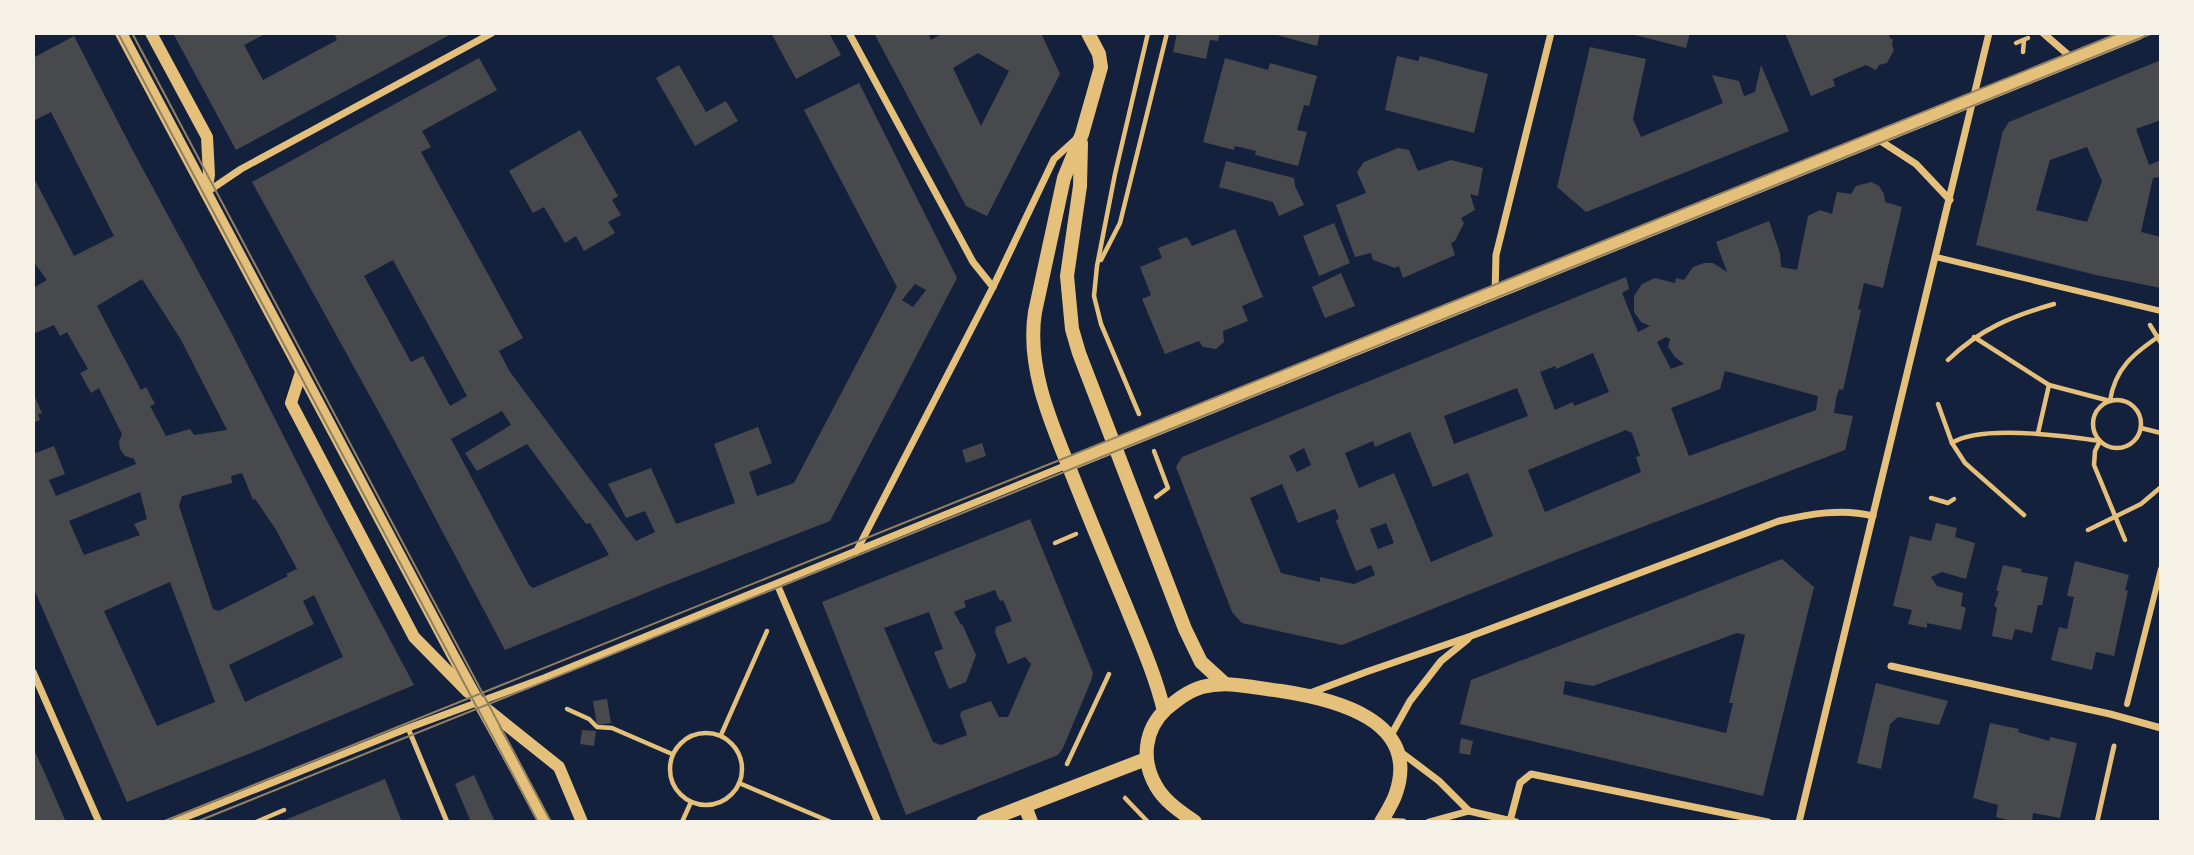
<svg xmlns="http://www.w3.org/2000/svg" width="2194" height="855" viewBox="0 0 2194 855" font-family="Helvetica,sans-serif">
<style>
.building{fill:#48494c;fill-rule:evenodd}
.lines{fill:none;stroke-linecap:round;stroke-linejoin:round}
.path{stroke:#e5c07b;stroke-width:4.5}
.service{stroke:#e5c07b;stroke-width:5}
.pedestrian{stroke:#e5c07b;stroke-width:6}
.minor{stroke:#e5c07b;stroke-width:7}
.tertiary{stroke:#e5c07b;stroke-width:12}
.secondary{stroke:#e5c07b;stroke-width:14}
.tram{stroke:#918062;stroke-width:2}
</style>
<rect width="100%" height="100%" fill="#14213d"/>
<!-- building -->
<g class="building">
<path d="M173 33H267L244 45 263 80 337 40 334 33H453L236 150Z"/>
<path d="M771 33H829L841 55 796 79Z"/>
<path d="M874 33H928L931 40 943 33H1041L1060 74 987 216 966 206ZM978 53 1009 71 981 126 953 68Z"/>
<path d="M1177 33H1220L1218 41 1210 40 1206 59 1173 52Z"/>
<path d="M1270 33H1320L1317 46Z"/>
<path d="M1627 33H1690L1686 48Z"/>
<path d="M1785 33H1888L1890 38 1893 40 1892 45 1894 50 1887 63 1879 65 1876 70 1866 65 1833 79 1835 86 1811 96Z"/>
<path d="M74 36 132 149 231 332 318 504 414 685 261 749 127 802 33 587V454L54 446 65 474 49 480 56 496 136 464 134 459 125 456 120 449 119 442 122 434 99 388 91 393 80 373 88 369 67 332 60 336 54 325 33 334V288L47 280 33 261V176L74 256 114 236 51 112 33 121V58ZM142 279 180 338 227 430 194 435 190 429 166 436 150 406 155 404 146 387 141 390 97 306ZM242 473 253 500 255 499 275 528 297 569 286 574 288 576 219 611 213 609 179 506 182 496 232 483 231 476ZM140 492 147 519 134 524 140 535 84 555 69 521ZM170 582 215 702 157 726 104 611ZM314 595 343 657 245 702 229 665 314 624 303 601Z"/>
<path d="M1590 47 1646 59 1633 119 1641 137 1723 103 1712 75 1739 81 1744 96 1755 92 1761 65 1789 131 1586 212 1557 187Z"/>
<path d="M1397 56 1418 61 1420 56 1488 74 1474 133 1385 110Z"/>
<path d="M479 58 497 90 422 131 431 147 421 152 523 338 499 351 510 372 636 541 655 532 645 511 626 518 608 484 651 468 676 524 735 503 714 444 758 427 772 463 749 472 757 496 794 483 897 287 804 110 859 83 957 278 830 521 663 586 505 650 393 438 252 182ZM393 260 467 396 450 406 423 356 411 362 364 276ZM915 284 926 290 913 307 902 300ZM502 411 511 425 465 453 477 471 527 444 586 524 590 523 609 555 533 588 529 585 451 439Z"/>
<path d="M1225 58 1268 70 1270 63 1317 76 1309 106 1304 105 1297 130 1307 132 1298 166 1255 155 1256 151 1235 146 1234 150 1203 142Z"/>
<path d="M2161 60V120L2136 129 2149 165 2161 160V177L2153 178 2141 232 2161 237V288L2096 275 1976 245 2003 131 2009 122ZM2087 147 2102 181 2087 222 2036 210 2050 160Z"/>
<path d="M679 65 706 112 726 101 738 121 695 146 656 78Z"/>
<path d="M580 130 618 196 612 200 621 215 608 222 615 233 584 251 576 236 565 243 544 207 533 213 509 171Z"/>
<path d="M1398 148 1409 150 1418 171 1451 160 1483 168 1478 196 1470 194 1475 210 1461 218 1464 223 1455 241 1451 243 1455 255 1403 278 1399 266 1395 268 1373 260 1371 253 1355 257 1336 205 1366 193 1357 172 1364 162Z"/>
<path d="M1226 161 1294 178 1295 186 1304 205 1279 216 1273 202 1219 187Z"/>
<path d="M1871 182 1879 186 1884 194 1885 202 1902 207 1883 288 1864 283 1858 309 1861 310 1843 390 1839 389 1836 399 1834 413 1853 416 1845 450 1558 559 1342 645 1242 623 1232 612 1176 467 1182 457 1626 277 1629 289 1622 293 1638 332 1650 326 1641 322 1634 312V296L1642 284 1655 278 1675 283 1676 278 1684 280 1693 267 1704 263H1713L1727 272 1716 242 1769 221 1780 253 1781 267 1797 270 1808 216 1820 210 1832 214 1837 192 1851 194 1856 186ZM1666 337 1670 339 1668 347 1675 357 1684 364 1671 369 1657 342ZM1593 353 1609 392 1574 406 1573 402 1555 410 1540 372 1555 366 1556 369ZM1725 371 1818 396 1816 410 1689 456 1671 408 1720 389ZM1517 388 1528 416 1454 444 1444 416ZM1626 430 1632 433 1640 456 1636 457 1641 472 1545 512 1528 470ZM1410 432 1433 487 1468 473 1493 536 1431 562 1394 473 1359 488 1345 453 1373 441 1375 447ZM1304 448 1311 465 1297 472 1289 456ZM1282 484 1298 523 1335 509 1339 518 1336 521 1356 571 1371 565 1375 575 1354 584 1320 577V582L1281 573 1250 498ZM1386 523 1394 543 1378 549 1370 529Z"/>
<path d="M1334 223 1350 263 1319 276 1303 236Z"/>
<path d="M1235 229 1263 297 1242 306 1248 321 1223 331 1224 342 1216 349 1203 347 1199 341 1165 354 1142 299 1151 295 1140 267 1162 258 1158 248 1187 237 1192 246Z"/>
<path d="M1341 273 1355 306 1325 318 1312 287Z"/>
<path d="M33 393 42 413 38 414 40 420 33 423Z"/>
<path d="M982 443 986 456 966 463 962 450Z"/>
<path d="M1030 519 1091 668 1093 673 1091 681 1063 748 1058 755 906 815 822 602ZM995 590 1000 601 1003 600 1012 621 996 627 995 632 1008 664 1025 657 1031 664 1008 717H999L991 701 962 711 960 715 967 735 941 745 933 742 884 628 929 612 943 649 934 652 949 689 966 682 976 655 962 624 961 625 954 612 966 607 964 601Z"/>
<path d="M1936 523 1957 528 1955 537 1975 543 1966 579 1942 572 1931 577 1937 586 1963 593 1961 606 1966 608 1961 630 1927 623V628L1908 624 1912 610 1893 606 1910 536 1931 541Z"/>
<path d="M1782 559 1814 587 1763 796 1460 724 1471 680ZM1737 633 1745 635 1729 703H1733L1726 733 1563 694 1565 681 1593 686Z"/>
<path d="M2075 561 2129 575 2125 590 2128 591 2114 656 2096 652 2092 670 2051 660 2059 627 2067 629 2074 597 2067 596Z"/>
<path d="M2003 565 2022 569 2021 572 2048 577 2042 605H2038L2032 633 2015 629 2012 640 1992 636 1997 608 1994 606 1999 591H1996Z"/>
<path d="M1876 683 1948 701 1939 725 1898 717 1890 724 1881 769 1857 763Z"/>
<path d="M607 699 611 723 597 725 593 701Z"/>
<path d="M1990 723 2019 729 2018 732 2049 741 2050 737 2077 743 2060 818 2033 813 2032 822H2015L1996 817 1998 805 1973 798Z"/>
<path d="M582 730 596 731 594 746 580 744Z"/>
<path d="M1461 738 1473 741 1470 755 1459 753Z"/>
<path d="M33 748 43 769 66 822H33Z"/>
<path d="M474 775 495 822H471L455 784Z"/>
<path d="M385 779 402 822H280Z"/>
</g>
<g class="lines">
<!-- path -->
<g class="path">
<path d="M2016 43 2028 38"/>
<path d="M2023 52 2024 40"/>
<path d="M1101 260 1120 223 1167 33"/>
<path d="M2150 325 2161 343"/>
<path d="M1974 337 2049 385 2110 401C2115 368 2134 353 2161 335"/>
<path d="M1948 360C1980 329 2012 316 2054 304"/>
<circle cx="2117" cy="424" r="24"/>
<path d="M1938 404 1952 443 1965 463 2024 515"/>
<path d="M1139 414 1101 324 1094 296 1097 266 1115 174 1148 33"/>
<path d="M2141 428 2161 433"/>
<path d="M2038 433 2049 385"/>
<path d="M1952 443C1980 424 2066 436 2100 441L2095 451 2094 465 2125 540"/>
<path d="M1154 451 1168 488 1156 497"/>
<path d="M1931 498 1948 503 1954 499"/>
<path d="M2088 530 2141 504 2161 487"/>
<path d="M1055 543 1076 534"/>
<path d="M567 709 589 719 597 727 612 728 672 754"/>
<circle cx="706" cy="769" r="36"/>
<path d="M721 735 767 631"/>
<path d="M1067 764 1109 674"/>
<path d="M739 783 831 822"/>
<path d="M1125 798 1148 822"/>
<path d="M256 822 284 810"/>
<path d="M682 822 691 802"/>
</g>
<!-- service -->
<g class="service">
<path d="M408 728 447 822"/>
<path d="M2097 822 2114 746"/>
</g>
<!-- pedestrian -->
<g class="pedestrian">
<path d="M1936 257 2161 311"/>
<path d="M2127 704 2161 569"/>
</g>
<!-- minor -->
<g class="minor">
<path d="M849 33 973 262 993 287"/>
<path d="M2043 33 2073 59"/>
<path d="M1876 138 1916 164 1950 200"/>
<path d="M207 192 241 169 492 33"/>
<path d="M1495 293 1496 255 1551 33"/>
<path d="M856 552 993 287 1054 159 1076 139"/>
<path d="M777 584 878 822"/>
<path d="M1891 666 2110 714 2161 728"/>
<path d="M33 672 99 822"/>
<path d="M1310 693 1366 672 1471 636 1779 521C1810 514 1842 508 1873 516"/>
<path d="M1390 737 1410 701 1441 661 1468 639"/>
<path d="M1398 750 1439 781 1469 811"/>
<path d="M1382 821 1403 822"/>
<path d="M1510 821 1520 783 1531 774 1768 822"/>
<path d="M174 822 408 728 544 678 1067 465"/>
<path d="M1429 822 1469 811 1516 822"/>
<path d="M1799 822 1989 33"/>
</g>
<!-- tertiary -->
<g class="tertiary">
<path d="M121 33 452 654 545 822"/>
<path d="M151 33 207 137 209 175 206 192"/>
<path d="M301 372 291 403 414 637 468 692"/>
<path d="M484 707 559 767 582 822"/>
</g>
<!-- secondary -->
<g class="secondary">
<path d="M1088 33 1099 54 1101 67 1082 134 1064 178 1035 312C1026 368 1052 425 1073 477 1090 520 1108 563 1126 606 1140 641 1155 674 1164 711"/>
<path d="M1081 143 1080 186 1067 276 1072 329 1079 353 1185 629 1201 662 1224 683"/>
<path d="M1067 465 2138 33"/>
<path d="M1025 806 1031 822"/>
<path d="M983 822 1146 759"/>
<path d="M1195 822C1181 812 1165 802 1156 786 1141 760 1144 730 1166 709 1177 700 1188 691 1202 687 1228 680 1254 688 1281 691 1334 699 1421 720 1396 793 1393 803 1386 813 1381 822"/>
</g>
<!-- tram -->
<g class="tram">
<path d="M118 33 538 822"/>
<path d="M132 33 551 822"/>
<path d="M162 822 2119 33"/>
<path d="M196 822 2153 33"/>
</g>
</g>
<!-- border -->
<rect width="2194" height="855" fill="none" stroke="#f6f1e7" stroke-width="70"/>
</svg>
